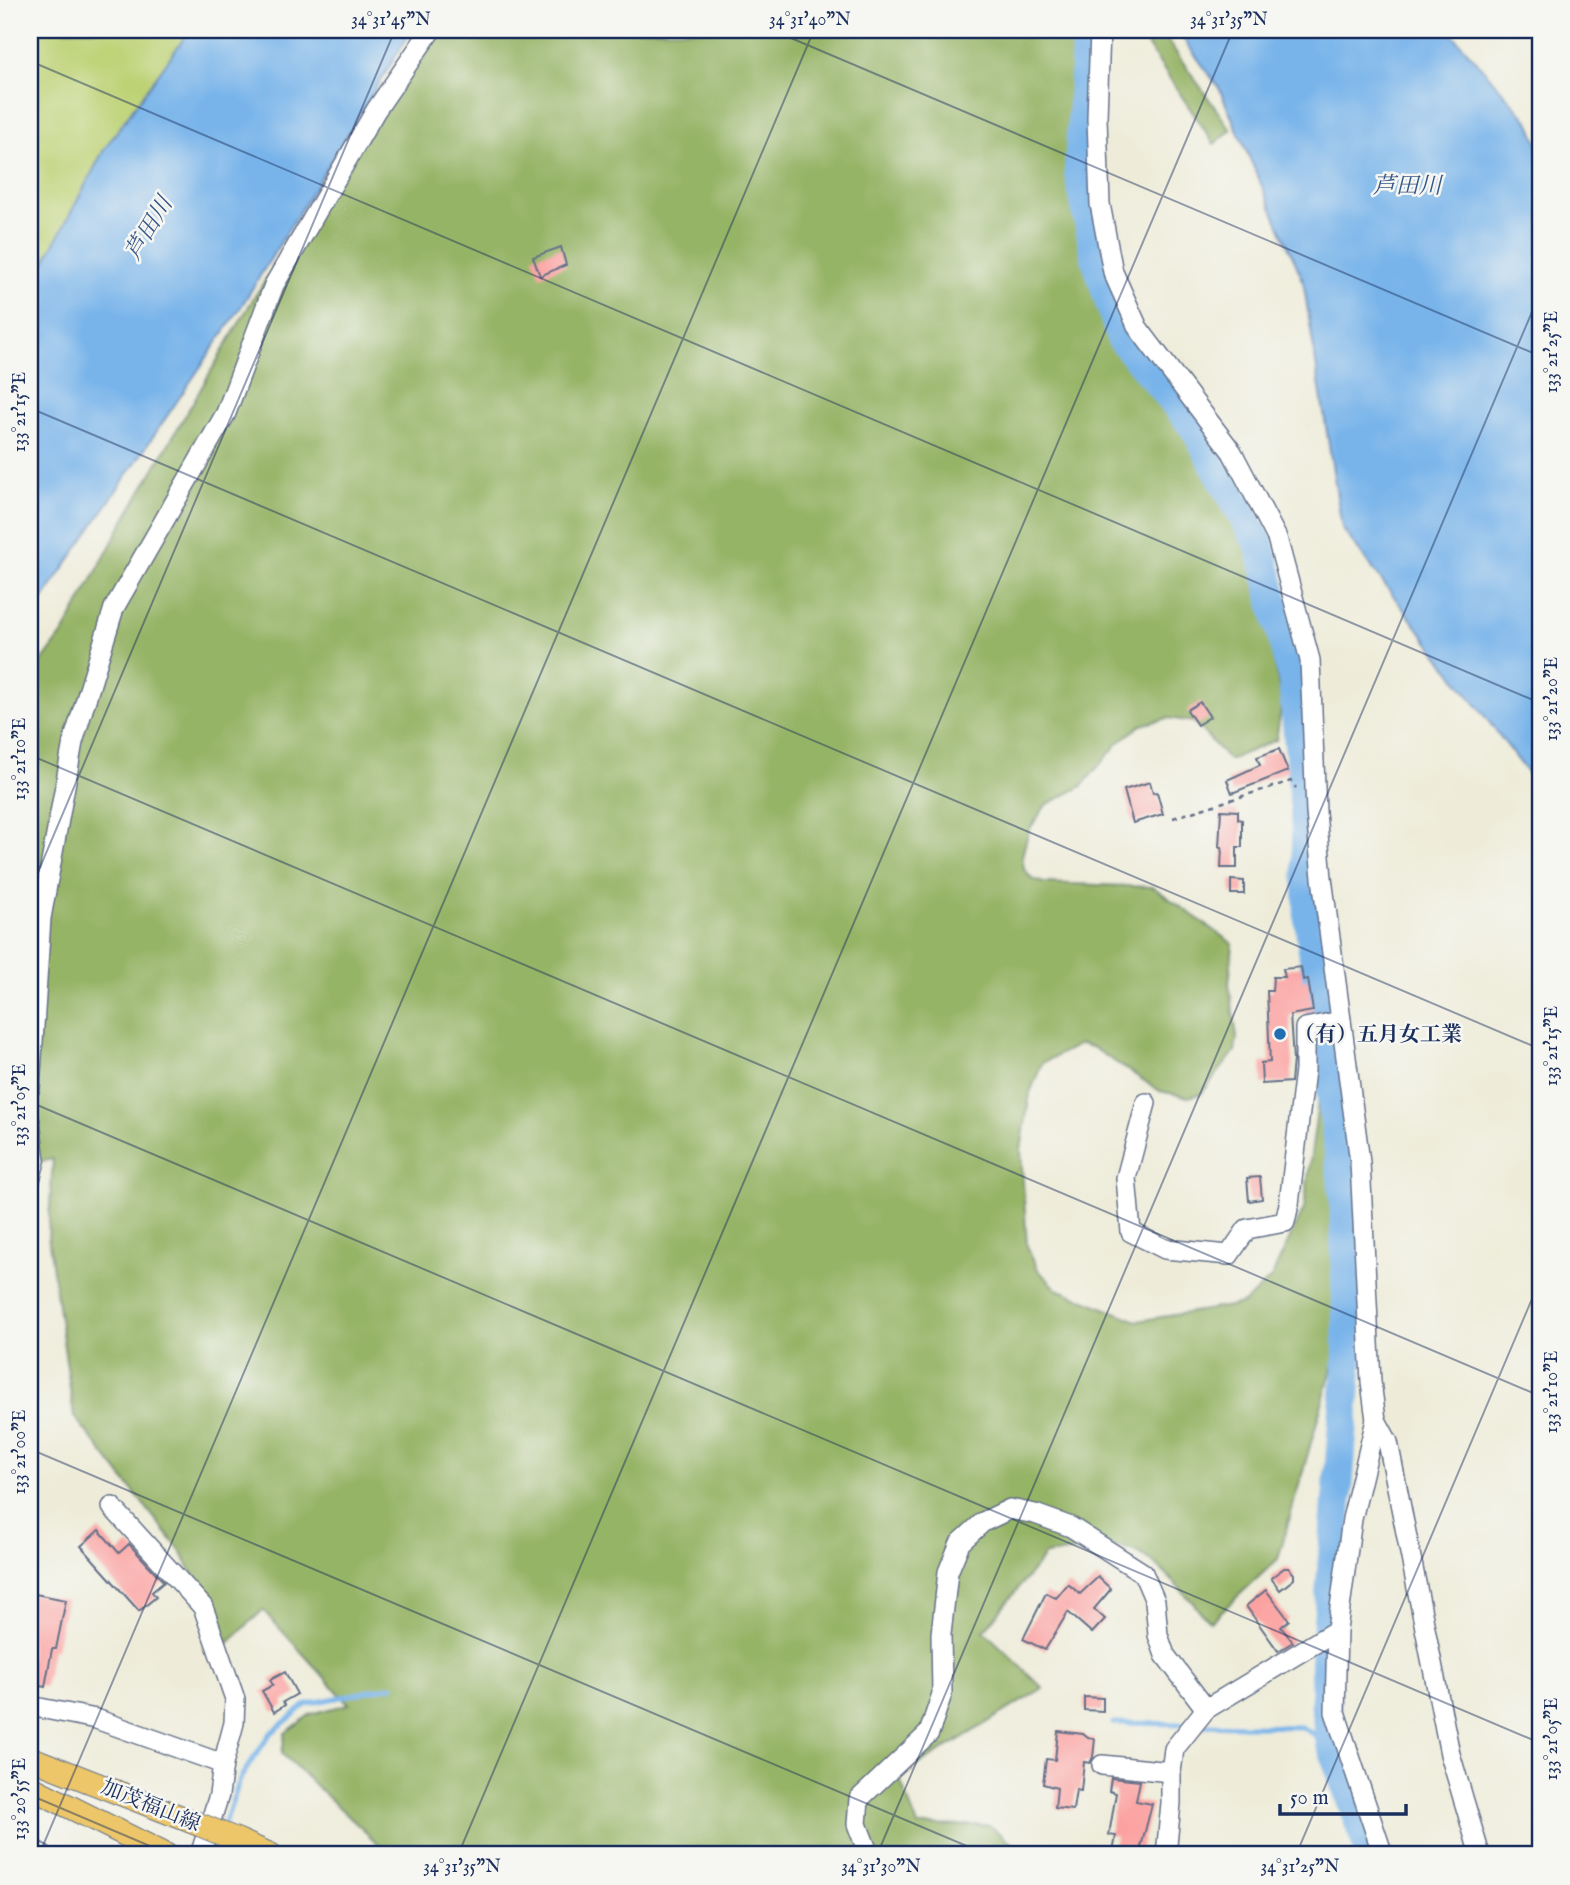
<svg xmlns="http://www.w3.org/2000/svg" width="1570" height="1885" viewBox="0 0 1570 1885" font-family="'IM FELL English','Noto Serif JP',serif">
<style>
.green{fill:#bdd275;stroke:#6c806a;stroke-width:2}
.forest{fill:#96b466;stroke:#587262;stroke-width:2}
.water{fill:#78b4ea;stroke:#4a72a4;stroke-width:2}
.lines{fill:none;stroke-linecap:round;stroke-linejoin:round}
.stream{stroke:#78b4ea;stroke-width:5}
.river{stroke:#78b4ea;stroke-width:30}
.building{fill:#fba1a0}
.minor-casing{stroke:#657189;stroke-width:22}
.major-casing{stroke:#657189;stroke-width:25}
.path{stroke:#657189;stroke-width:2.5;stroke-dasharray:5 5;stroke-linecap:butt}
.minor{stroke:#fff;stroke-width:19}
.major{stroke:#ecc669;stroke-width:23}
.major-bridge-casing{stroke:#657189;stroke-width:25;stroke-linecap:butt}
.major-bridge{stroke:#ecc669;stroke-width:23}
.ticks{fill:none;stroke:#1b2f5e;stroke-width:2;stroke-opacity:0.45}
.poi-dot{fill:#1f6fb2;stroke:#f6f6f2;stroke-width:2.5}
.labels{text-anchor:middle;stroke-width:5;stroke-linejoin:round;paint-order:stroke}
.poi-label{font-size:21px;font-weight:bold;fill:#1b2f5e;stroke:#f6f6f2;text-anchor:start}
.street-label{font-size:21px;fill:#1b2f5e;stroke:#f6f6f2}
.water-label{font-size:23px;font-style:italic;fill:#375788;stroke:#f6f6f2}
.neatline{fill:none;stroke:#1b2f5e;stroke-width:2.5}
.ticks-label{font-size:18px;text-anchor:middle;fill:#1b2f5e}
</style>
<rect width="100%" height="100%" fill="#f6f6f2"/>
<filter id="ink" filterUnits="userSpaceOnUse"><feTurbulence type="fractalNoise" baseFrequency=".0143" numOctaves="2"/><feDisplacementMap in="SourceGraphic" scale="14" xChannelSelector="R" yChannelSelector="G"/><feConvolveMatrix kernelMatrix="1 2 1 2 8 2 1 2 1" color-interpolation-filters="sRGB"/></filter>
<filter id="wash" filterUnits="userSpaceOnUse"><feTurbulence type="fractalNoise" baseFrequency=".00686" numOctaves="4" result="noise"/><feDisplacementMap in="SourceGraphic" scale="28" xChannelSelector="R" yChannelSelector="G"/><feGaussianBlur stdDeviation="1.57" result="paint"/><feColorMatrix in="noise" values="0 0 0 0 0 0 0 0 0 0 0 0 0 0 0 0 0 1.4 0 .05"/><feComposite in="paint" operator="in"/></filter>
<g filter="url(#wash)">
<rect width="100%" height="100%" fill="#eeecd9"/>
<!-- green -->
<path class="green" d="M30 30H190L105 148 30 290Z"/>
<!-- forest -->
<g class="forest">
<path d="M428 30H1072V171L1112 331 1214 469 1249 532 1282 703 1276 740 1229 760 1194 722 1168 718 1141 725 1118 743 1082 786 1046 805 1029 830 1022 856 1024 869 1032 879 1044 883 1153 887 1233 944 1229 984 1237 1037 1235 1051 1201 1094 1188 1097 1160 1091 1092 1047 1080 1044 1042 1063 1030 1093 1021 1150 1027 1246 1038 1270 1057 1289 1137 1321 1243 1304 1271 1278 1304 1209 1321 1079 1345 1078 1336 1354 1278 1559 1210 1622C1188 1599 1154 1551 1120 1547 1101 1545 1066 1553 1045 1555L984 1631 1043 1688 899 1777 918 1826 989 1825 1019 1849 1021 1855H390L282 1754 285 1733 311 1714 349 1704 263 1610 227 1644 182 1553 74 1416 48 1236 53 1159 30 1164V678L64 632 122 524 253 299Z"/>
<path d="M1137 30H1160L1231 130 1214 144Z"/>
</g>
<!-- water -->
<g class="water">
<path d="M190 30H412L239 310 30 618V290L105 148Z"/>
<path d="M1177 30H1449L1530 123 1540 150V789L1342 528 1303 280 1219 88Z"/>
</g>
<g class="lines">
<!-- stream -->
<g class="stream">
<path d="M1114 1723 1188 1724"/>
<path d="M1202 1725 1301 1727 1331 1744"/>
<path d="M223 1828 241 1777 270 1734 307 1704 393 1686"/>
<path d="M213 1855 219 1837"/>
</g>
<!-- river -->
<path class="river" d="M1087 30 1079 172 1096 258 1121 338 1195 428 1260 546 1293 680 1305 810 1309 919 1344 1192 1348 1355 1325 1664 1326 1712 1331 1744 1371 1855"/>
</g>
<g id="blocks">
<!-- building -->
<g class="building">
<path d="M561 247 566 265 540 276 533 257Z"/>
<path d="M1200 702 1210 717 1197 725 1187 710Z"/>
<path d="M1279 749 1288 771 1232 793 1227 780 1260 765 1257 757Z"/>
<path d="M1150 782 1153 793 1157 792 1163 814 1133 823 1124 790Z"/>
<path d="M1221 810 1238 811V819L1242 820V847H1237V868H1221L1222 847H1219Z"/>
<path d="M1231 880 1244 881V894H1231Z"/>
<path d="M1301 967 1303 980 1308 979 1313 1011 1290 1015 1293 1060 1291 1082 1262 1084 1261 1063 1270 1062 1267 991H1272L1273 977H1285L1283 969Z"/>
<path d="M1260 1177 1262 1199 1249 1201 1247 1178Z"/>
<path d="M99 1530 119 1553 129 1544 164 1582 152 1592 156 1597 139 1611 81 1546Z"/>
<path d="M1284 1568H1289L1294 1574V1579L1280 1590 1271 1578Z"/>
<path d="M1098 1577 1111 1589 1094 1609 1105 1619 1092 1633 1068 1612 1045 1650 1023 1639 1046 1593 1056 1598 1068 1584 1080 1594Z"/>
<path d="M1266 1590 1289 1620 1281 1627 1293 1642 1278 1651 1246 1606Z"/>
<path d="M30 1593 66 1600 56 1649H52L45 1687 30 1684Z"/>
<path d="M285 1672 297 1694 283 1702 285 1705 274 1712 262 1691 273 1685 270 1680Z"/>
<path d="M1084 1697 1103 1698V1711L1084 1710Z"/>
<path d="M1058 1731 1083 1734 1088 1738 1095 1739 1093 1757 1090 1763 1084 1762 1081 1791 1076 1790 1073 1810 1055 1808 1057 1788 1043 1784 1046 1759 1055 1760Z"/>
<path d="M1111 1778 1140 1781 1136 1801 1152 1804 1139 1855 1113 1852 1116 1836 1109 1835 1116 1793 1109 1791Z"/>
</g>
</g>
</g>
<g filter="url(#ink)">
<use href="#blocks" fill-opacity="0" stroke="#657189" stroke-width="2"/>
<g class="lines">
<!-- minor casing -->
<g class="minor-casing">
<g id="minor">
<path d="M1100 30 1097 118 1100 204 1113 272 1138 328 1232 452 1277 538 1310 660 1316 812 1322 878 1360 1162 1371 1382 1376 1420 1388 1442 1450 1754 1480 1855"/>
<path d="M30 1088 41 918 73 742 114 608 226 413 274 285 376 110 431 30"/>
<path d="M1146 1103 1126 1178 1131 1232 1165 1249 1229 1255 1247 1229 1285 1222 1289 1204 1305 1070V1028L1341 1021"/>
<path d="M30 1122 35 1161 30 1180"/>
<path d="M1376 1420 1352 1519 1337 1630 1335 1712 1383 1855"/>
<path d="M112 1507 203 1607 235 1699 234 1723 223 1764 219 1795 200 1855"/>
<path d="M30 1706 96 1719 223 1764"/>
<path d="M1102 1765 1171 1772"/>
<path d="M30 1848 43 1855"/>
<path d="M869 1855 857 1824 859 1799 929 1733 942 1694 941 1634 948 1572 960 1543 983 1522 1010 1509 1035 1514 1071 1527 1143 1573 1155 1601 1158 1635 1165 1655 1206 1709"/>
<path d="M1166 1855 1171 1803V1772L1174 1749 1206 1709 1337 1630"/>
</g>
</g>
<!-- major casing -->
<g class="major-casing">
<g id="major">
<path d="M30 1758 198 1824"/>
<path d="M30 1787 166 1855"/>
<path d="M237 1840 271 1855"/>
</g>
</g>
<!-- path -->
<path class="path" d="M1173 818 1291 781 1296 788"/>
<!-- minor -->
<use href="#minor" class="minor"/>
<!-- major -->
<use href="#major" class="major"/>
<!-- major-bridge casing -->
<g class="major-bridge-casing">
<path id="major-bridge" d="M198 1824 237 1840"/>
</g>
<!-- major-bridge -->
<use href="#major-bridge" class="major-bridge"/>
</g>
</g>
<!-- ticks -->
<path class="ticks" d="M772 30 1540 356M30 61 1540 703M30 408 1540 1049M30 755 1540 1396M30 891 395 30M30 1102 1540 1743M30 1449 988 1855M30 1795 171 1855M39 1855 814 30M458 1855 1233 30M877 1855 1540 293M1296 1855 1540 1280"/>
<!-- markers -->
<circle class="poi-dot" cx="1280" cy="1034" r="7"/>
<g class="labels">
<!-- poi labels -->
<g class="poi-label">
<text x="1294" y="1041">（有）五月女工業</text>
</g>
<!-- street labels -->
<g class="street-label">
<text transform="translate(151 1805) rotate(22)" y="7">加茂福山線</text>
</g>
<!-- water labels -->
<g class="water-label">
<text x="1407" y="193">芦田川</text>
<text transform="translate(148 228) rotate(-59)" y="8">芦田川</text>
</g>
</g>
<!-- margin -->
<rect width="1570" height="1885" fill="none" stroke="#f6f6f2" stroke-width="77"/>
<!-- scale -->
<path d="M1280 1804v10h126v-10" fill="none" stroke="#1b2f5e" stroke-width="3.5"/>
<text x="1290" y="1804" font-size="21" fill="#1b2f5e" stroke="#f6f6f2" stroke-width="5" paint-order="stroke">50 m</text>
<rect x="38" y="38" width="1494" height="1808" class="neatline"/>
<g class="ticks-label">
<text x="391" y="25">34°31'45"N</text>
<text x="810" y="25">34°31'40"N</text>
<text x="1229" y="25">34°31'35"N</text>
<text transform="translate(1551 352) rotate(-90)" y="6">133°21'25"E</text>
<text transform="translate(19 412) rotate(-90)" y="6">133°21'15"E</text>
<text transform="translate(1551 699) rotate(-90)" y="6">133°21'20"E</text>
<text transform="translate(19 759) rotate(-90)" y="6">133°21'10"E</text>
<text transform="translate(1551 1046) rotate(-90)" y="6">133°21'15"E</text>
<text transform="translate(19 1105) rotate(-90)" y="6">133°21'05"E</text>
<text transform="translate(1551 1392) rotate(-90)" y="6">133°21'10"E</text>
<text transform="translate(19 1452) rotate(-90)" y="6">133°21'00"E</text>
<text transform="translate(1551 1739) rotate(-90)" y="6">133°21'05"E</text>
<text transform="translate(19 1799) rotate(-90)" y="6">133°20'55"E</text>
<text x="462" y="1872">34°31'35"N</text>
<text x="881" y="1872">34°31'30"N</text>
<text x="1300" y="1872">34°31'25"N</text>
</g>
</svg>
